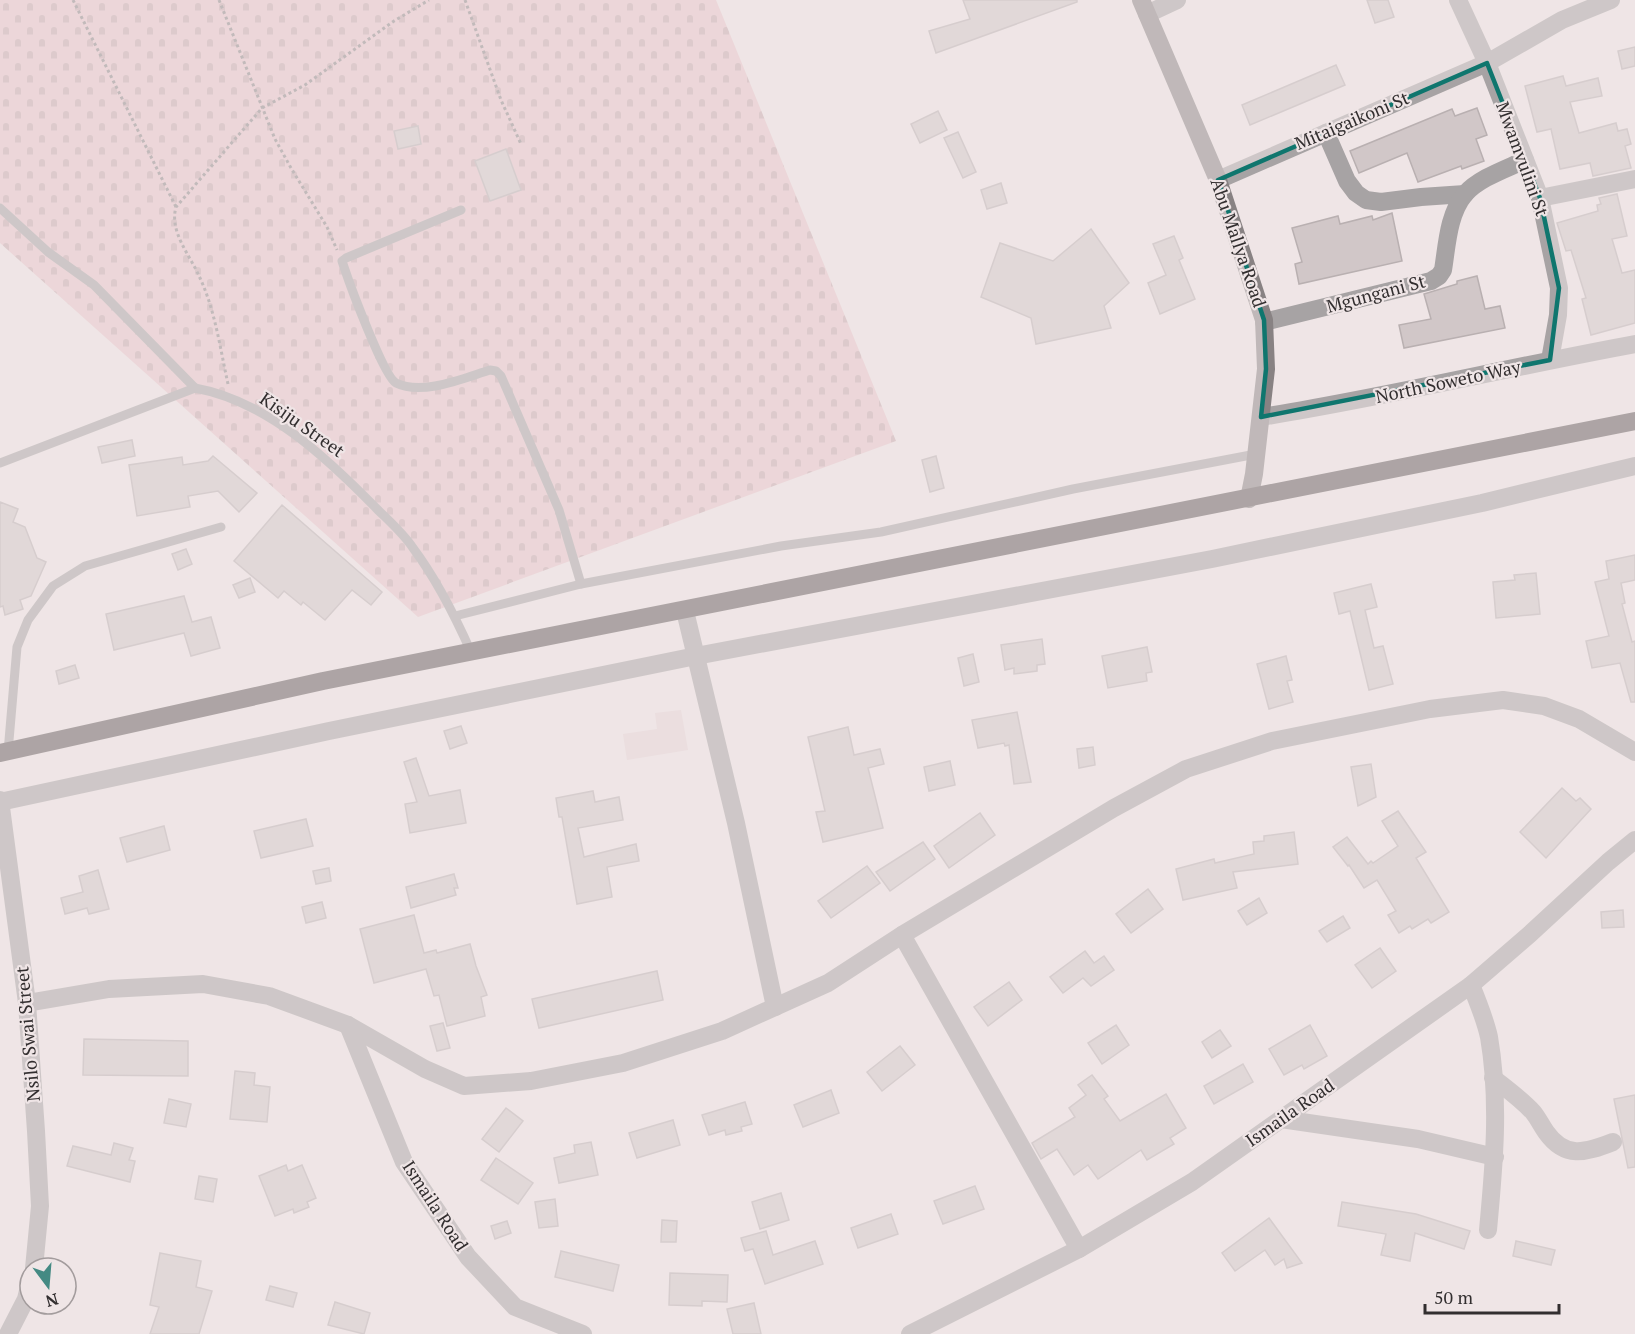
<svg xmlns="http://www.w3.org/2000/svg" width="1635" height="1334" viewBox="0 0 1635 1334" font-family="'PT Serif',serif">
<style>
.built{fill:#e6d4d7}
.cemetery{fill:url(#cemetery-stones)}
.building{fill:#d1c7c8;stroke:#b9b0b1;stroke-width:1.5}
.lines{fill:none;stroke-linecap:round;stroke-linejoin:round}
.path{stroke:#8d8687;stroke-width:3;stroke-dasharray:3 3;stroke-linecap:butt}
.lane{stroke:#a7a3a4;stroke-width:9}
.street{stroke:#a7a3a4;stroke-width:18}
.secondary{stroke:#888283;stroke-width:18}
.highway{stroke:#5e5657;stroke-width:18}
.marked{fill:none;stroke:#0f766e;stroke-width:4.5;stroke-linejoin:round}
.labels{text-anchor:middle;stroke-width:4.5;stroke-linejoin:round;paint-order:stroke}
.street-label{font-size:18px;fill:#322e2f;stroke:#efe5e6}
</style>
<defs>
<pattern id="cemetery-stones" width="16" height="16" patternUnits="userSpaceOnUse" patternTransform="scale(1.5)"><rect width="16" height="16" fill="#e8c4ca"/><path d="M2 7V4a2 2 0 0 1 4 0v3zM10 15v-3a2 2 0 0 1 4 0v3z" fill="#c7a9ae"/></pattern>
</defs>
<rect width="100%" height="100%" fill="#efe5e6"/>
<!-- built -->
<path class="built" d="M681 710 688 750 627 760 623 734 657 729 655 713Z"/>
<!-- cemetery -->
<path class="cemetery" d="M0 0H716L896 441 418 617 0 243Z"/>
<!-- building -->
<g class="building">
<path d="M963 0H1077V2L936 53 929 31 970 19Z"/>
<path d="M1367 0H1388L1394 17 1375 23Z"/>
<path d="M1635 47V66L1622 69 1618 51Z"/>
<path d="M1336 65 1345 85 1250 125 1242 105Z"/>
<path d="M1563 76 1566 86 1598 78 1602 96 1570 102 1579 133 1616 123 1618 131 1627 129 1631 144 1625 146 1631 168 1593 176 1590 163 1560 169 1551 129 1537 132 1525 86Z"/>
<path d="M1477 108 1487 135 1476 139 1484 161 1462 169 1461 166 1418 182 1407 153 1359 173 1350 151 1452 109 1455 116Z"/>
<path d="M938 111 947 130 920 143 911 124Z"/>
<path d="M418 126 421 144 398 149 394 131Z"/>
<path d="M958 132 976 172 963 178 944 138Z"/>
<path d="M506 149 521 190 490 201 475 161Z"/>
<path d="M1001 183 1007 203 987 209 981 190Z"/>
<path d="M1617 194 1627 236 1612 239 1622 273 1635 270V323L1591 335 1582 299 1586 298 1571 250 1566 251 1557 223 1598 211 1597 205 1601 204 1599 198Z"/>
<path d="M1392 213 1402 261 1299 284 1295 264 1302 262 1292 228 1338 216 1340 224 1372 216 1373 220Z"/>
<path d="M1091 229 1129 283 1104 306 1111 328 1036 344 1031 318 981 297 1000 243 1053 261Z"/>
<path d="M1174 236 1183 258 1179 260 1195 299 1160 314 1148 283 1166 275 1153 244Z"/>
<path d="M1477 276 1485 309 1500 306 1505 328 1404 348 1399 325 1431 319 1424 294 1457 284V281Z"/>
<path d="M132 440 135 456 102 463 98 447Z"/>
<path d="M213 456 257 493 239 512 218 491 188 496 190 507 137 516 129 465 182 457 183 465 208 461Z"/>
<path d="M936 456 944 488 930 492 922 460Z"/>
<path d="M0 502 18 509 13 522 25 527 37 558 46 562 31 596 20 600 23 609 5 615 3 606 0 607Z"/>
<path d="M282 505 382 592 371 605 352 590 325 620 303 602 301 605 284 591 278 598 234 561Z"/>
<path d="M186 549 192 564 178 570 172 554Z"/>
<path d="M1635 555V580L1621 583 1625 603 1622 604 1632 642 1635 641V702H1631L1620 663 1592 668 1586 641 1609 636 1595 582 1609 579 1606 561Z"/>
<path d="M1536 573 1540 614 1496 618 1493 582 1515 580 1514 575Z"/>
<path d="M250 578 255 592 239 598 233 585Z"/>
<path d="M1371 584 1377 607 1365 610 1374 648 1383 646 1393 684 1369 690 1350 611 1339 614 1334 593Z"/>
<path d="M184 596 192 622 211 617 220 648 191 656 184 633 114 650 106 614Z"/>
<path d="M1042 639 1045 664 1037 665V671L1014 674V668L1005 670 1001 645Z"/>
<path d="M1147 647 1152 672 1146 673 1147 681 1108 688 1102 656Z"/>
<path d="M973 654 979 682 964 686 958 658Z"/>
<path d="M1286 656 1292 680 1287 681 1293 702 1269 709 1257 664Z"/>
<path d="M75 665 79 678 59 684 56 671Z"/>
<path d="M1017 712 1031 782 1014 784 1009 745 1005 746 1004 743 978 748 972 720Z"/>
<path d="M461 726 467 743 450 749 444 731Z"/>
<path d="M848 727 854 755 880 749 884 764 868 768 883 828 823 842 816 812 825 811 808 737Z"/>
<path d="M1093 747 1095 765 1079 768 1077 749Z"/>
<path d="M416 758 429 796 460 790 466 823 410 833 405 804 417 802 404 762Z"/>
<path d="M950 761 955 785 929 791 924 767Z"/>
<path d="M1371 764 1376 797 1358 806 1351 767Z"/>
<path d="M1562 788 1576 801 1580 798 1591 809 1546 858 1520 832Z"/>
<path d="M593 791 595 802 619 797 623 820 578 828 584 857 636 844 639 861 607 867 612 897 577 904 562 817H559L556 798Z"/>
<path d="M1398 811 1426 852 1416 858 1449 912 1431 923 1428 919 1412 929 1410 926 1399 933 1388 915 1396 911 1377 880 1364 888 1349 865 1348 866 1333 847 1347 837 1368 864 1371 861 1373 863 1398 846 1382 821Z"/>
<path d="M980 813 995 835 949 868 934 846Z"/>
<path d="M306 819 313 846 261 858 254 831Z"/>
<path d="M164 826 170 850 127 862 120 838Z"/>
<path d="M1294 832 1298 864 1233 872 1237 888 1183 900 1176 869 1214 859 1215 863 1254 854 1253 842 1264 841V836Z"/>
<path d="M923 842 935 859 890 891 876 872Z"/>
<path d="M867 866 880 883 831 918 818 901Z"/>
<path d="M329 868 331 881 316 884 313 871Z"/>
<path d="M98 870 109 909 89 914 87 908 65 914 61 898 83 892 79 876Z"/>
<path d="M454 874 458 888H454L456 895 411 908 406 887Z"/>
<path d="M1148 889 1163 909 1131 933 1116 914Z"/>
<path d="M1259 898 1267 913 1247 925 1238 911Z"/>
<path d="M322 902 326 918 306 923 302 907Z"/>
<path d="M1623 910 1624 927 1602 928 1601 912Z"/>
<path d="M414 915 424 953 436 950 437 953 470 944 476 966 487 995 481 997 485 1016 447 1026 439 995 434 996 426 969 374 983 360 929Z"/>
<path d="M1343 916 1350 928 1327 942 1319 931Z"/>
<path d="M1380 948 1396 971 1372 988 1355 965Z"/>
<path d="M1085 951 1094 963 1104 956 1114 970 1091 986 1083 978 1063 993 1050 977Z"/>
<path d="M657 971 663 1000 539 1028 532 999Z"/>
<path d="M1009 982 1022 1000 988 1026 974 1007Z"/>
<path d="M443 1023 450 1048 437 1051 430 1026Z"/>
<path d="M1116 1025 1129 1045 1102 1064 1088 1043Z"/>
<path d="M1310 1025 1327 1056 1304 1069 1302 1065 1284 1075 1269 1049Z"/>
<path d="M1220 1030 1231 1046 1212 1058 1202 1042Z"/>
<path d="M84 1039 188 1041V1076L83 1075Z"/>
<path d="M900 1046 915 1065 882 1091 867 1072Z"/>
<path d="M1243 1064 1253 1082 1214 1104 1204 1086Z"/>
<path d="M235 1071 255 1073 254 1085 270 1087 267 1122 230 1119Z"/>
<path d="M1092 1075 1108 1096 1104 1099 1120 1121 1166 1094 1186 1128 1170 1138 1174 1144 1147 1160 1141 1150 1098 1179 1088 1165 1074 1175 1057 1149 1041 1159 1032 1143 1075 1117 1069 1108 1086 1095 1078 1085Z"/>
<path d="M831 1090 839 1113 803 1127 794 1105Z"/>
<path d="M1635 1095V1167L1628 1168 1614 1099Z"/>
<path d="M169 1099 191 1104 186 1127 164 1123Z"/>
<path d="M745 1102 752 1124 741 1127 742 1131 726 1135 725 1130 709 1135 702 1115Z"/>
<path d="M506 1108 523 1121 499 1152 482 1139Z"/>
<path d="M673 1120 680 1145 637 1158 629 1133Z"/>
<path d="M591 1142 598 1175 559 1183 554 1158 575 1153 574 1145Z"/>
<path d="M114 1143 133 1148 129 1160 135 1161 130 1182 67 1166 73 1146 111 1155Z"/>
<path d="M496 1158 533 1183 518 1204 481 1180Z"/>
<path d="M286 1165 288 1171 302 1165 316 1198 307 1202 309 1207 294 1213 293 1209 275 1216 259 1176Z"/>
<path d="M199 1176 217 1179 213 1202 195 1199Z"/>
<path d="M975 1186 984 1209 943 1224 934 1201Z"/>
<path d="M781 1193 789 1220 760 1229 752 1202Z"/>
<path d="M555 1199 558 1226 539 1228 535 1202Z"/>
<path d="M1342 1202 1416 1214 1470 1231 1464 1249 1415 1233 1410 1261 1381 1255 1386 1234 1338 1226Z"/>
<path d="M891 1214 898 1234 858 1248 851 1228Z"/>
<path d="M1269 1218 1302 1263 1287 1268 1284 1259 1275 1265 1265 1250 1235 1271 1222 1253Z"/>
<path d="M662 1220 677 1221 676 1242H661Z"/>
<path d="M507 1221 511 1233 495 1239 491 1226Z"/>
<path d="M766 1231 773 1255 815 1241 823 1264 765 1284 753 1249 745 1251 741 1238Z"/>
<path d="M1516 1241 1555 1250 1551 1265 1513 1256Z"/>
<path d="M561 1251 619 1265 613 1291 555 1277Z"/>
<path d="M160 1253 201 1261 196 1287 212 1291 199 1334H150L159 1307 150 1305Z"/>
<path d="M670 1273 728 1275 727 1302 702 1301V1306L669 1305Z"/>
<path d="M270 1286 297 1293 293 1307 266 1300Z"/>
<path d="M335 1302 370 1313 364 1334 328 1325Z"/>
<path d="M754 1303 761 1334H733L727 1309Z"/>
</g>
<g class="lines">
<!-- path -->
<g class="path">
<path d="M73 0 176 207"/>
<path d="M219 0 275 139 291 168 327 227 337 250"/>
<path d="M465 0 501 100 521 144"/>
<path d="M228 384C220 348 215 309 199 276 190 255 169 232 176 207L262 108 305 85 394 21 429 0"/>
</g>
<!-- lane -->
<g class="lane">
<path d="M0 208 48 252 94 285 195 388"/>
<path d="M461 210 346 258 342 261 344 267C350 285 384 377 396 383 422 396 464 378 490 370L496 371 501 376 559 510 581 584"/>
<path d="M0 463 195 388C267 401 327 458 376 508 389 521 403 533 413 548 437 580 455 616 471 652"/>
<path d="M455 616 581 584 781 546 881 532 1073 489 1256 454"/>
<path d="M8 752 17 647 28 620 53 586 85 566 221 527"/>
</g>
<!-- street -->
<g class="street">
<path d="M1458 0 1487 63 1540 198 1559 288 1558 315 1550 360"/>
<path d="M1147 14 1177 0"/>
<path d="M1326 133 1347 181 1356 193 1366 200 1381 202 1421 197 1465 194"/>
<path d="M1218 180 1487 63 1562 20 1611 0"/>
<path d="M1540 198 1635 179"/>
<path d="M1264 322 1431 281 1439 276 1443 270C1447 246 1448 214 1465 194 1479 178 1506 169 1525 160"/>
<path d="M1261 417C1387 397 1510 367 1635 344"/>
<path d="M685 611 736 823 775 1007"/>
<path d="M0 800 27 1003 36 1131 40 1206 34 1268"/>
<path d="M0 802 329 731 696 656 1212 559 1482 503 1635 466"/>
<path d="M902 935 1079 1249"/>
<path d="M1471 985C1478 1002 1485 1019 1489 1037 1500 1101 1494 1166 1488 1230"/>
<path d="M27 1003 109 989 203 984 269 996 348 1025 425 1069 464 1086 531 1081 623 1063 722 1031 828 983 902 935 1114 808 1186 769 1272 741 1430 709 1503 700 1544 706 1579 719 1635 752"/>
<path d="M348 1025 404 1162 468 1257 515 1307 583 1334"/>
<path d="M1493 1078C1507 1089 1521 1099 1533 1112 1538 1118 1541 1125 1546 1132 1565 1159 1585 1153 1613 1142"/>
<path d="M1281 1119 1418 1139 1495 1157"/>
<path d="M8 1334 26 1299 30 1283"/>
<path d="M910 1334 1079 1249 1192 1182 1471 985 1530 934 1608 862 1635 840"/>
</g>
<!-- secondary -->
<path class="secondary" d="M1141 0 1218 180 1264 320 1266 369 1254 474 1249 499"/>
<!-- highway -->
<path class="highway" d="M0 753 323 681 1635 421"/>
</g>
<!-- marked area -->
<path d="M0 0H1635V1334H0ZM1487 63 1540 198 1559 288 1550 360 1261 417 1266 369 1264 320 1218 180Z" fill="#efe5e6" fill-opacity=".55" fill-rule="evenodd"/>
<path class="marked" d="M1487 63 1540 198 1559 288 1550 360 1261 417 1266 369 1264 320 1218 180Z"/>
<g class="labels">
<!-- street labels -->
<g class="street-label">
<text transform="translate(1352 121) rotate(-23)" y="6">Mitaigaikoni St</text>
<text transform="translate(1522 159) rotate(70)" y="6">Mwamvulini St</text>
<text transform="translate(1238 243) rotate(71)" y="6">Abu Mallya Road</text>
<text transform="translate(1376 294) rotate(-15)" y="6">Mgungani St</text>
<text transform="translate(1448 382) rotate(-12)" y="6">North Soweto Way</text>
<text transform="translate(302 425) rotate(35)" y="6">Kisiju Street</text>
<text transform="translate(28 1034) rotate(-95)" y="6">Nsilo Swai Street</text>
<text transform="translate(1290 1113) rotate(-35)" y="6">Ismaila Road</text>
<text transform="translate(435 1206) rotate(57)" y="6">Ismaila Road</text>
</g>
</g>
<!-- north arrow -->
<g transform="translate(48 1286) rotate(164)"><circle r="28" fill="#efe5e6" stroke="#a39c9d" stroke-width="1.5"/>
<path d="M0-4.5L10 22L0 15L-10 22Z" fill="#448a83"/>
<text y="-9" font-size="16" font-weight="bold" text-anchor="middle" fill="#322e2f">N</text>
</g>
<!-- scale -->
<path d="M1425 1304v9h134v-9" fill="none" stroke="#322e2f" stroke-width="3"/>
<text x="1434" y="1304" font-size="18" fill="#322e2f" stroke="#efe5e6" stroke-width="4.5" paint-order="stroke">50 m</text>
</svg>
